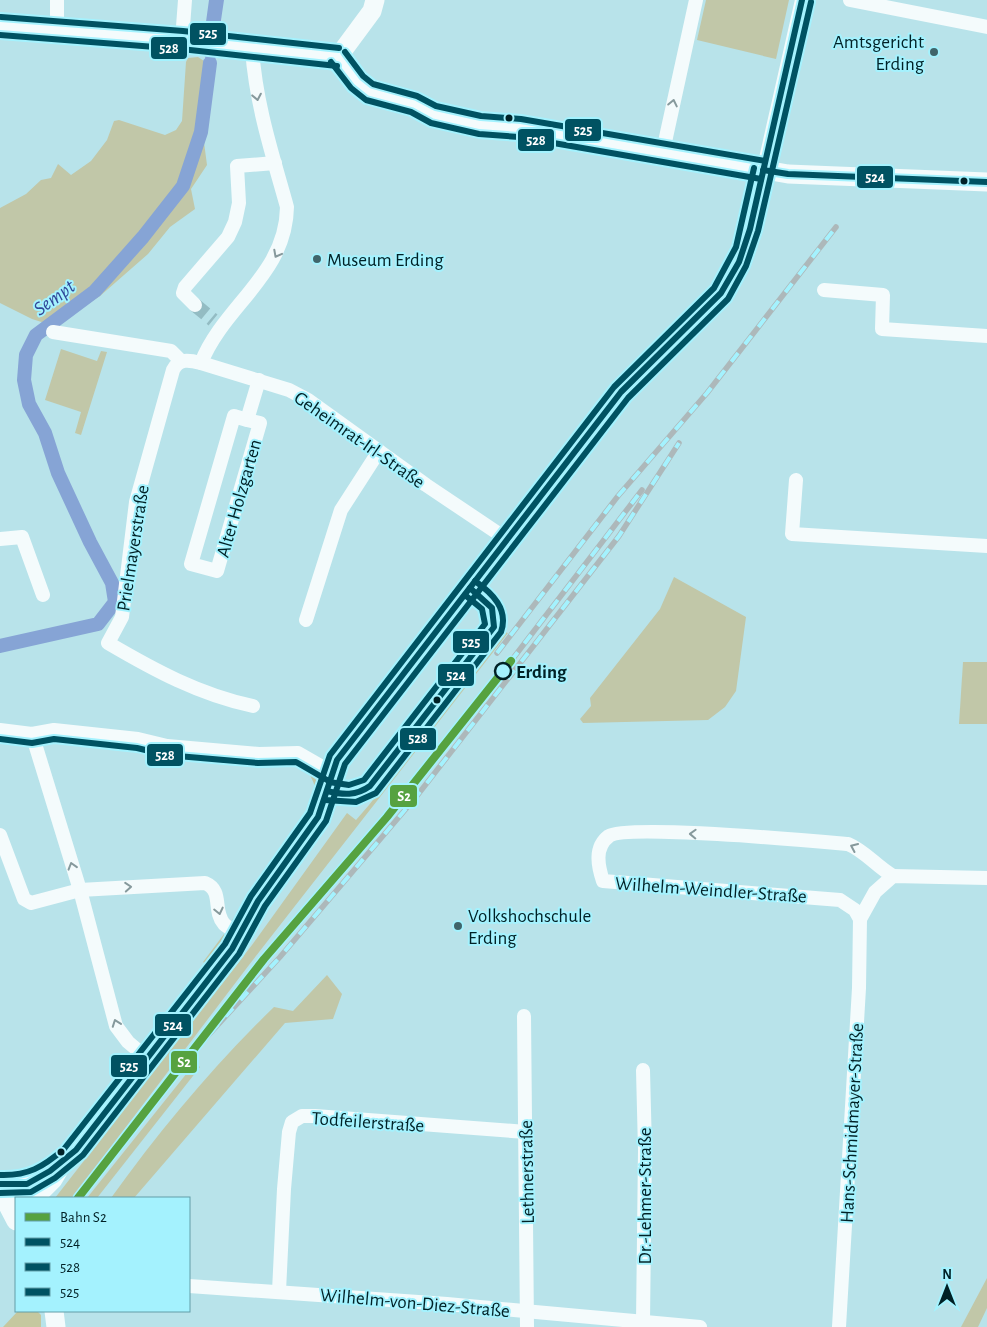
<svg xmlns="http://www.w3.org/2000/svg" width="987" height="1327" viewBox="0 0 987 1327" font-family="'Alegreya Sans',sans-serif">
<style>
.green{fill:#c1c7a8}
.forest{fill:#c5c89f}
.water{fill:#86a4d5}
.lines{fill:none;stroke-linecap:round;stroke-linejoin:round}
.canal{stroke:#86a4d5;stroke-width:14}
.street-tunnel{stroke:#93bcc3;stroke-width:14;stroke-dasharray:14 7;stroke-linecap:butt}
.street{stroke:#f4fbfc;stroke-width:14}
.secondary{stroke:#f4fbfc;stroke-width:19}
.rail-casing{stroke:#adb8ba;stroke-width:5.5}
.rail{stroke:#a4f2fe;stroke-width:4;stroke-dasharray:11;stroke-linecap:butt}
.bus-1-casing{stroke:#a4f2fe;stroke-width:10}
.bus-2-casing{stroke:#a4f2fe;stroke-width:10}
.bus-3-casing{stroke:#a4f2fe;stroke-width:10}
.bus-1{stroke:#005262;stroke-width:6}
.bus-2{stroke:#005262;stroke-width:6}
.bus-3{stroke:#005262;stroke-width:6}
.rail-1-casing{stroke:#a4f2fe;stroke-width:11}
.rail-1{stroke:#56a240;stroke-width:8}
.oneway{stroke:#86999c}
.poi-dot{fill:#40656b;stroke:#a4f2fe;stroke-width:2}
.bus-dot{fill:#002126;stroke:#a4f2fe;stroke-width:2}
.stop-dot{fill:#a4f2fe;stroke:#002126;stroke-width:2.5}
.labels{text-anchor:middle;stroke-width:4;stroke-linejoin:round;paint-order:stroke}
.poi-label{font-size:19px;fill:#002126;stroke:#a4f2fe;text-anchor:start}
.street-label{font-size:19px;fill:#002126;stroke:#a4f2fe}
.stop-label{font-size:19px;font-weight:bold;fill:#002126;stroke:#a4f2fe;text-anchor:start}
.water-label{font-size:20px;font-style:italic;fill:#304798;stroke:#a4f2fe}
.line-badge{stroke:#a4f2fe;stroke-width:2}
.badge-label{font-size:14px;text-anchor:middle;font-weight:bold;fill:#fff}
</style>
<rect width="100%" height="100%" fill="#b8e3ea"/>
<!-- green -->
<g class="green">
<path d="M706 0H789L776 59 697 40Z"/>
<path d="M198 57 204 61 200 112 207 165 191 189 195 209 170 227 148 254 100 296 54 326 32 319 0 303V208L26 194 41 180 51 178 58 164 71 175 91 161 107 140 114 121 119 120 165 135 176 130 182 121 186 62 188 58Z"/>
<path d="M61 349 97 361 101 351 107 352 81 435 75 433 81 412 45 400Z"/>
<path d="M674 577 746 617 736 691 725 707 708 720 583 723 580 719 591 706 590 698 660 609Z"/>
<path d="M504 632 508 633 249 965 72 1198H55L252 945 347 813 356 820 369 805Z"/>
<path d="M963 662H987V724H959Z"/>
<path d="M312 771C337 804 254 887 239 919L234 921 232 920C254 891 311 827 315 793 316 787 313 781 310 775Z"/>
<path d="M224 934C231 945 217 958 210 967L203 962Z"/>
<path d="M327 975 342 994 333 1019 285 1023 134 1198H111C160 1130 214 1065 274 1007L293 1011Z"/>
<path d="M195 1063 200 1067 97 1198H87Z"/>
<path d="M987 1278V1308L978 1327H961Z"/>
</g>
<!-- forest -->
<path class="forest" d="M18 1311H37L41 1315V1327H3Z"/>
<!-- water -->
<path class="water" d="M209 0H224L213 74 208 80 206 59 202 51Z"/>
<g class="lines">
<!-- canal -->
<path class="canal" d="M0 646 98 624 115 602 112 583 90 542 58 473 45 433 29 404 24 380 26 355 36 335 95 291 143 237 183 186 201 132 210 63"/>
<!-- street-tunnel -->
<path class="street-tunnel" d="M195 305 213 320"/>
<!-- street -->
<g class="street">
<path d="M850 0 987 27"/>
<path d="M57 31V0"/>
<path d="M182 40 185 0"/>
<path d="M663 151 696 0"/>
<path d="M824 290 883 295 882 329 987 336"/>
<path d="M195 305 183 293 185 287 228 237 235 222 239 203 237 166 275 163"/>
<path d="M53 332 171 351 181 361"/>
<path d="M201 363C224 305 286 275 287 207 272 153 256 105 252 49"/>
<path d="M247 420 260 423 217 571 191 564 234 416 247 420 259 380"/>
<path d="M796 480 792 534 987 546"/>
<path d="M0 539 22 537 43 595"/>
<path d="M306 620 341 510 379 451"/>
<path d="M253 706C200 695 154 670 108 643L122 617 136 502 173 370C179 358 189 360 201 363L289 390 308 400 426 485 508 540"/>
<path d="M0 730 32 734 54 730 138 739 167 746 259 754 298 753 331 772"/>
<path d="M32 734 80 890 116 1026 128 1042 147 1058"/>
<path d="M0 835 24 899 31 903 80 890 205 883C224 891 212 910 224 924 228 928 235 931 241 934"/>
<path d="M860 919 855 910 840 900 603 881C598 866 594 847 609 836 627 824 814 841 848 844 865 851 876 866 893 876"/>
<path d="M524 1016 527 1327"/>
<path d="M0 1184H27L50 1171 76 1150 232 949 258 901 318 817 337 760 621 392 721 293C735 273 744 252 750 229L802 0"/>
<path d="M38 1198 55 1181 65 1164"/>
<path d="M189 1286 447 1304 700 1327"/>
<path d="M279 1291 284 1189 289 1132 292 1122 302 1116H315L526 1132"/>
<path d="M643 1322 645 1150 643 1070"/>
<path d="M839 1327 859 988 860 919 875 892 893 876 987 878"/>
</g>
<!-- secondary -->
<g class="secondary">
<path d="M0 26 101 34"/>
<path d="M114 35 182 40 338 57"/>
<path d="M338 57 357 82 369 92 414 104 433 114 480 125 520 128 591 139 788 174 987 182"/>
<path d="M338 57 372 11 375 0"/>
<path d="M0 1190 16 1221"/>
<path d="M54 1311 56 1327"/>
</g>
<!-- rail casing -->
<g class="rail-casing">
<g id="rail">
<path d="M497 653 618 496 707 393 836 227"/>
<path d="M511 661 642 490"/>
<path d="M181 1065 280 957 416 797 619 536 679 443"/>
</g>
</g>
<!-- rail -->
<use href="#rail" class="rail"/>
<!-- bus-1 casing -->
<g class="bus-1-casing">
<g id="bus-1">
<path d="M763 170 788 174 987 182"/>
<path d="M327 791C343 795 356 796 370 786L494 627 492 608 470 588"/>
<path d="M0 1184H27L50 1171 76 1150 232 949 258 901 318 817 337 760 621 392 721 293 739 262 750 229 802 0"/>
</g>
</g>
<!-- bus-2 casing -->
<g class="bus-2-casing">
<g id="bus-2">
<path d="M0 35 181 49 337 66"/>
<path d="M331 62 351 88 366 100 411 112 431 123 479 134 519 137 761 179"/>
<path d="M0 739 32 743 54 739 137 748 166 755 258 763 296 762 327 780"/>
<path d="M325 800 356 802 376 793 501 632C509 609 492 593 475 581"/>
<path d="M0 1193 31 1192 55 1178 83 1155 239 954 265 906 326 821 345 764 628 398 728 299 746 266 758 231 811 2"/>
</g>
</g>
<!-- bus-3 casing -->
<g class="bus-3-casing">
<g id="bus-3">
<path d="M1 17 183 31 339 48"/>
<path d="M345 52 363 76 373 84 417 96 436 106 481 116 521 119 765 161"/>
<path d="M329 782 349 785 364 780 485 624 482 609 465 595"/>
<path d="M0 1175C28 1176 43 1167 64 1149L225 944 251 896 310 813 330 755 614 387 714 288 736 247 754 168"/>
</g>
</g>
<!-- bus-1 -->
<use href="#bus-1" class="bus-1"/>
<!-- bus-2 -->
<use href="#bus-2" class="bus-2"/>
<!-- bus-3 -->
<use href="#bus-3" class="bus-3"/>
<!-- rail-1 casing -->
<g class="rail-1-casing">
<path id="rail-1" d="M78 1198 264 959 387 817 511 661"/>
</g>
<!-- rail-1 -->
<use href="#rail-1" class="rail-1"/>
</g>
<!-- one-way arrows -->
<defs><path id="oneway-chevron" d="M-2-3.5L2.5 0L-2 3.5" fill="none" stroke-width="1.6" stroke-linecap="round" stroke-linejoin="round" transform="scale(1.25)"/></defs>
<g class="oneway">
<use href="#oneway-chevron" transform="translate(257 97) rotate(79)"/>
<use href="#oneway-chevron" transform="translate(673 103) rotate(-78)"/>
<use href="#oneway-chevron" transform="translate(277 254) rotate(118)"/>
<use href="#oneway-chevron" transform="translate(693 834) rotate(-178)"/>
<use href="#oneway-chevron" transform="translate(854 847) rotate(-156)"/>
<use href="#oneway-chevron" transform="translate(72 866) rotate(-107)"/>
<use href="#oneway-chevron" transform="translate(128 887) rotate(-4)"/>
<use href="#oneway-chevron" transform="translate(219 911) rotate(77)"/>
<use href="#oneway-chevron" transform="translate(116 1023) rotate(-110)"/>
</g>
<!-- markers -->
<g class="poi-dot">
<circle cx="934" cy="52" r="5"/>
<circle cx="317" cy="259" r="5"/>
<circle cx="458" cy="926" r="5"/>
</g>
<g class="bus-dot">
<circle cx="509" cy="118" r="4.5"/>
<circle cx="964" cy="181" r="4.5"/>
<circle cx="437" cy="700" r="4.5"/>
<circle cx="61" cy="1152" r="4.5"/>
</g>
<circle class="stop-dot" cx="503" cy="671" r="8"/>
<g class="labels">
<!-- poi labels -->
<g class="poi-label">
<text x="924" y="48" text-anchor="end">Amtsgericht<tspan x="924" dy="22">Erding</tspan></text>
<text x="327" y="266">Museum Erding</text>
<text x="468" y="922">Volkshochschule<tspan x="468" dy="22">Erding</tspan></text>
</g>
<!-- street labels -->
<g class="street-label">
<text transform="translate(360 439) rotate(35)" y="7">Geheimrat-Irl-Straße</text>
<text transform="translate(238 498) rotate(-74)" y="7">Alter Holzgarten</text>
<text transform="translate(132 548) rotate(-81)" y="7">Prielmayerstraße</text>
<text transform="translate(711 889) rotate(4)" y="7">Wilhelm-Weindler-Straße</text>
<text transform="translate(368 1121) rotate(4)" y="7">Todfeilerstraße</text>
<text transform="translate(851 1123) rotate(-87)" y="7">Hans-Schmidmayer-Straße</text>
<text transform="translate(526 1172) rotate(-91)" y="7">Lethnerstraße</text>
<text transform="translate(644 1196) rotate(-90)" y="7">Dr.-Lehmer-Straße</text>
<text transform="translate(415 1302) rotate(5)" y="7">Wilhelm-von-Diez-Straße</text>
</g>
<!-- stop labels -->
<g class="stop-label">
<text x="516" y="678">Erding</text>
</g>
<!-- water labels -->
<g class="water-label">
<text transform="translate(54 297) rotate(-36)" y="7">Sempt</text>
</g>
</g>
<g class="line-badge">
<rect x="189" y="22" width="38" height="24" rx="5" fill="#005262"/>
<rect x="150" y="36" width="38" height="24" rx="5" fill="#005262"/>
<rect x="564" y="118" width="38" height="24" rx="5" fill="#005262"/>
<rect x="517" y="128" width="38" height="24" rx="5" fill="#005262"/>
<rect x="856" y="165" width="38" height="24" rx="5" fill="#005262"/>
<rect x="452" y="630" width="38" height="24" rx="5" fill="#005262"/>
<rect x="437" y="663" width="38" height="24" rx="5" fill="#005262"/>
<rect x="399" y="727" width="38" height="24" rx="5" fill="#005262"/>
<rect x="146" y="743" width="38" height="24" rx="5" fill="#005262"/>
<rect x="389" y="784" width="29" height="24" rx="5" fill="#56a240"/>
<rect x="154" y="1013" width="38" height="24" rx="5" fill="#005262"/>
<rect x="170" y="1050" width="28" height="24" rx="5" fill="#56a240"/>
<rect x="110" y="1054" width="38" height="24" rx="5" fill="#005262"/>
</g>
<g class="badge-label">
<text x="208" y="38">525</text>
<text x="169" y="53">528</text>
<text x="583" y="135">525</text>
<text x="536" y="145">528</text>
<text x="875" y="182">524</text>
<text x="471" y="647">525</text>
<text x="456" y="680">524</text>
<text x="418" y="743">528</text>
<text x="165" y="760">528</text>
<text x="404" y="801">S2</text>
<text x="173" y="1030">524</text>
<text x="184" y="1067">S2</text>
<text x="129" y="1071">525</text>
</g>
<!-- legend -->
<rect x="15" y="1197" width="175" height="115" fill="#a4f2fe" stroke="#629ea8"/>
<rect x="25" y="1213" width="25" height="8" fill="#56a240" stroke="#629ea8"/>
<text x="60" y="1222" font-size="15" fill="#002126">Bahn S2</text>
<rect x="25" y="1238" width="25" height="8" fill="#005262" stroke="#629ea8"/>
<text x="60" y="1247" font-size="15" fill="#002126">524</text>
<rect x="25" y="1263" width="25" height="8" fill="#005262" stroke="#629ea8"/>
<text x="60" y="1272" font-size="15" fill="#002126">528</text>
<rect x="25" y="1288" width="25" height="8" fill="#005262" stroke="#629ea8"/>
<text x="60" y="1297" font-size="15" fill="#002126">525</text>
<!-- north arrow -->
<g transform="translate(947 1287)" stroke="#a4f2fe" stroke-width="4" paint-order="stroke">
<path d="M0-4L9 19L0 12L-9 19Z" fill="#002126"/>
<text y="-8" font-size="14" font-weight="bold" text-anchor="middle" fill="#002126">N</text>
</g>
</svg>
